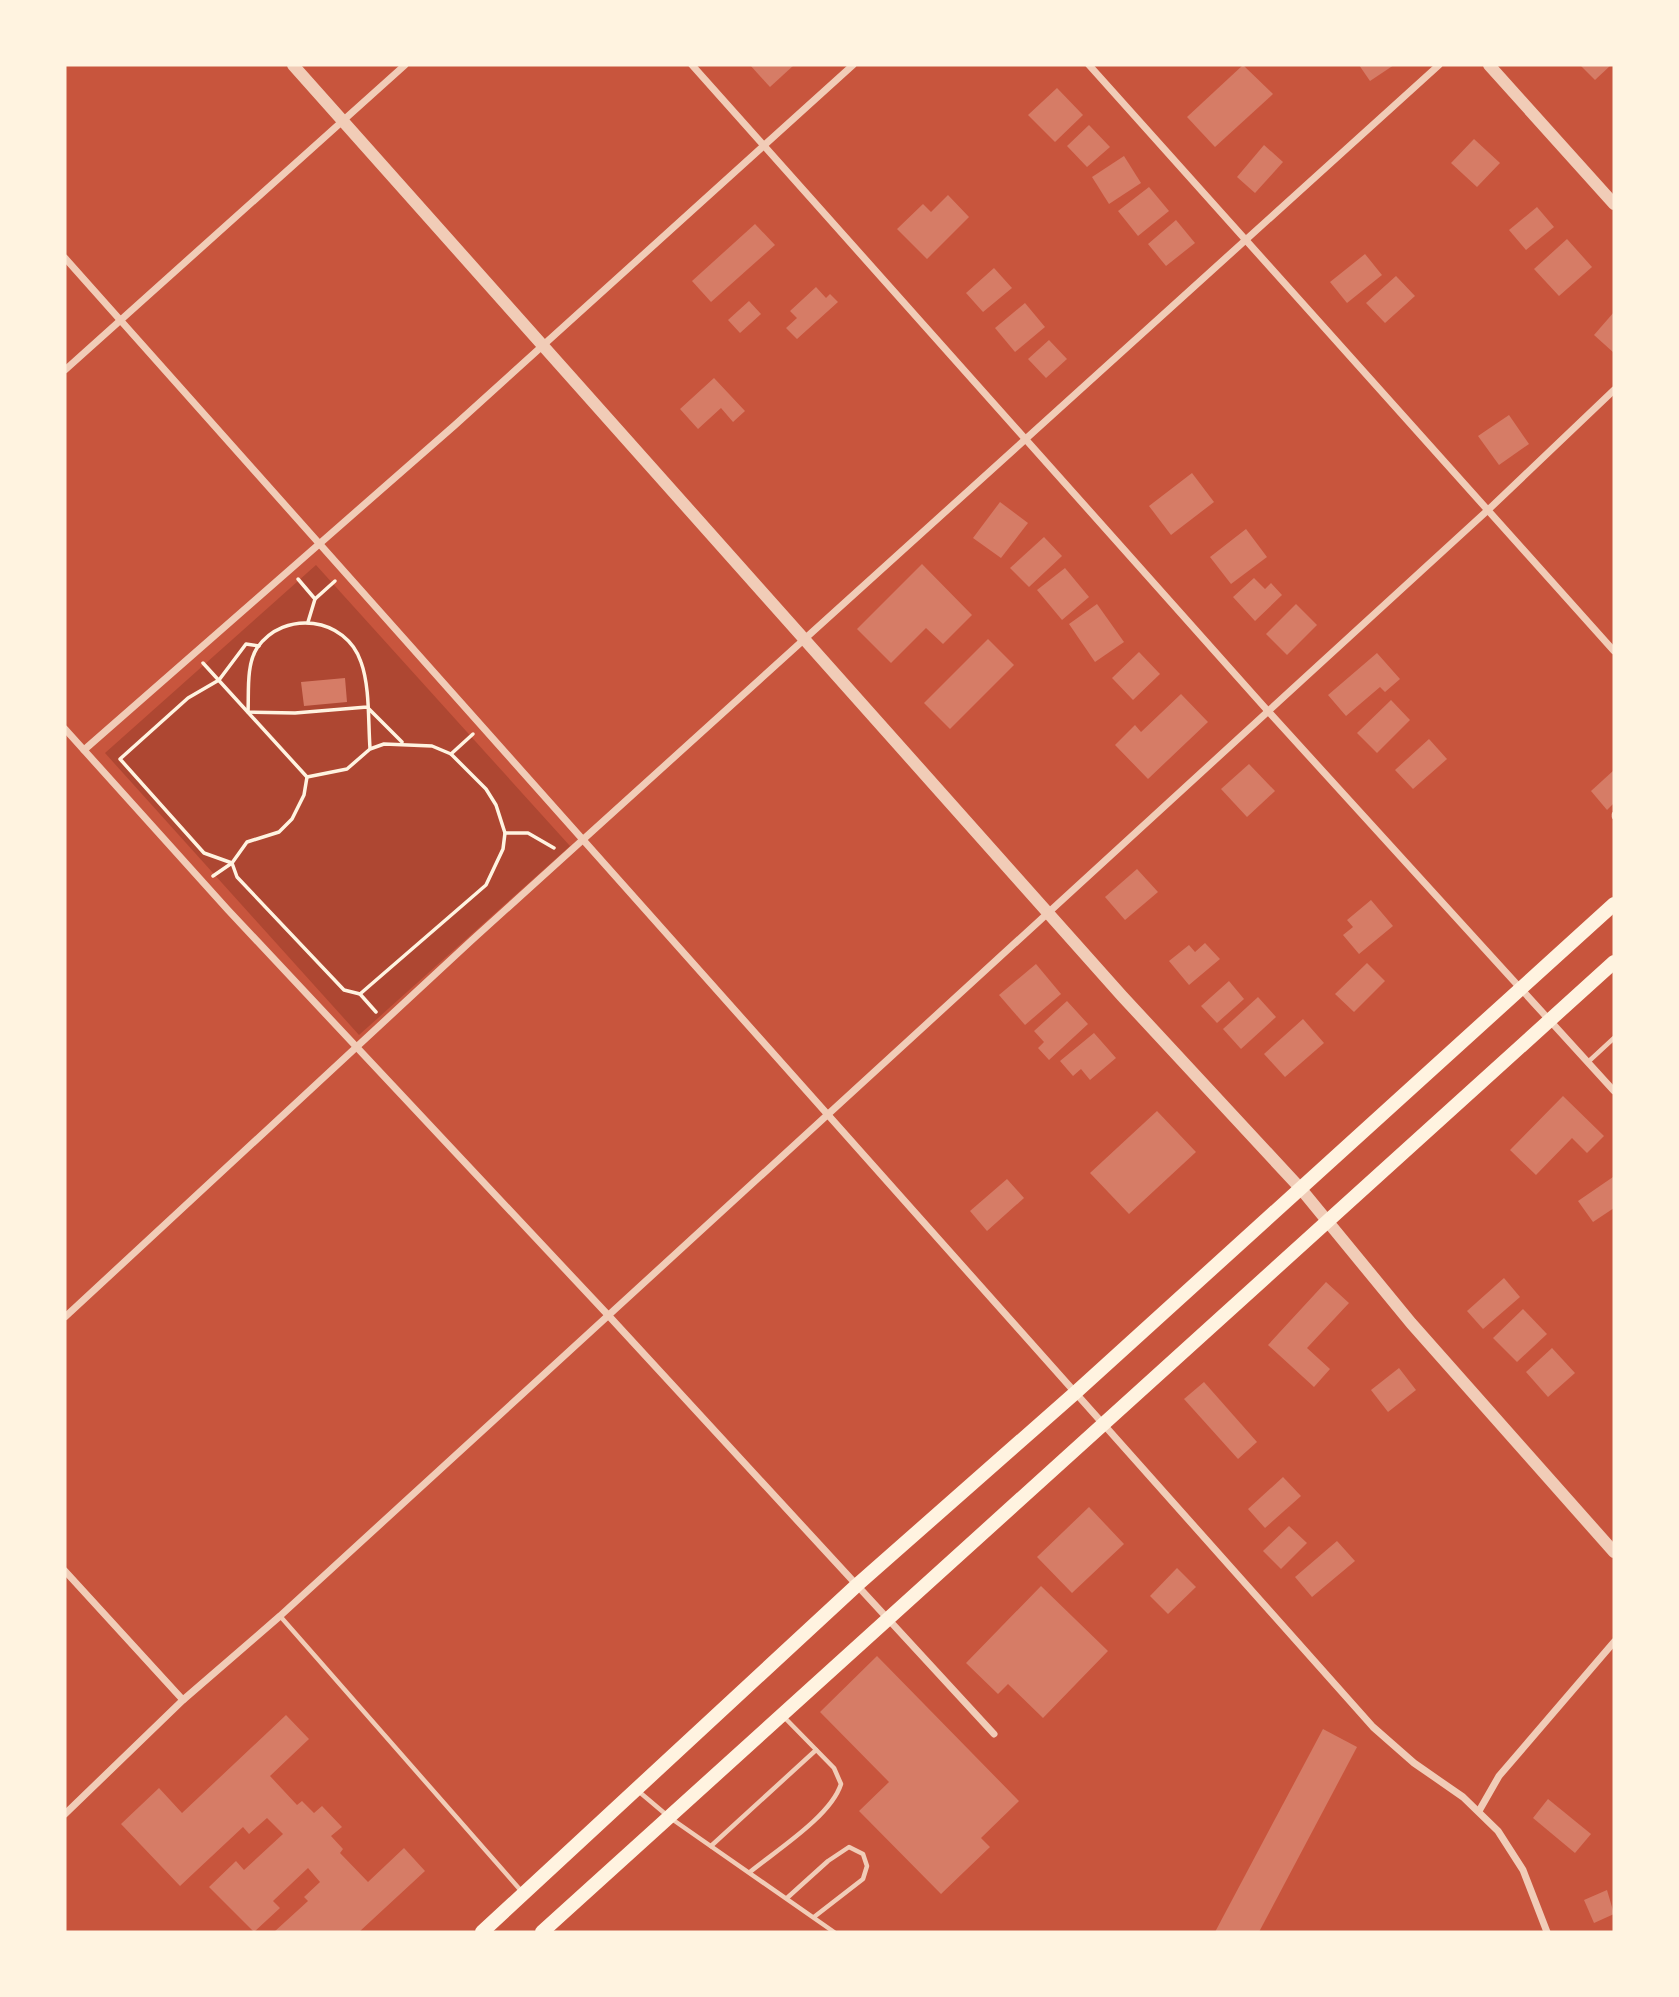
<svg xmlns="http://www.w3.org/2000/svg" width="1679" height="1997" viewBox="0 0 1679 1997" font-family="Manrope,sans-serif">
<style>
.green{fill:#ae4732}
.building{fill:#d67c66}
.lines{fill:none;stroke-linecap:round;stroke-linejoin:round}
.path{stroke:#fff3e0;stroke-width:3.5}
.service{stroke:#f1ccb7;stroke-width:4.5}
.minor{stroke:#f1ccb7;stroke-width:7}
.tertiary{stroke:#f1ccb7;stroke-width:12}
.primary{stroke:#fff3e0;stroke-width:14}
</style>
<rect width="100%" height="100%" fill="#c8553d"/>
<!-- green -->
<path class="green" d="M316 565 570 846 359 1035 105 753Z"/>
<!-- building -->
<g class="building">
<path d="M750 65H794L770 87Z"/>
<path d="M1243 65 1273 94 1215 147 1187 117Z"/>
<path d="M1359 65H1394L1370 81Z"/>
<path d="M1580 65H1611L1595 80Z"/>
<path d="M1057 88 1083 115 1055 142 1028 115Z"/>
<path d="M1089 125 1110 147 1087 167 1067 146Z"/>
<path d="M1474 139 1500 163 1477 187 1451 163Z"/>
<path d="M1264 145 1283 162 1255 193 1237 177Z"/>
<path d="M1124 156 1141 183 1109 204 1092 177Z"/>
<path d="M1149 187 1169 211 1138 236 1118 211Z"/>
<path d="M948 195 969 217 927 259 897 229 923 204 931 212Z"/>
<path d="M1537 207 1554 227 1526 250 1509 230Z"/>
<path d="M1176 220 1195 243 1166 266 1148 244Z"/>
<path d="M755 224 775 245 711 302 692 281Z"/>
<path d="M1567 239 1592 267 1559 296 1534 269Z"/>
<path d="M1365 254 1382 275 1347 303 1330 282Z"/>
<path d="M994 268 1012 288 983 312 966 293Z"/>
<path d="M1396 276 1415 296 1385 323 1366 303Z"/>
<path d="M816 287 826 298 830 294 838 302 797 339 786 328 797 318 790 311Z"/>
<path d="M749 301 761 314 740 333 728 320Z"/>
<path d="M1025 303 1045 327 1015 352 995 328Z"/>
<path d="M1614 312V353L1594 335Z"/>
<path d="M1049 340 1067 359 1046 378 1028 359Z"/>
<path d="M714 378 745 411 733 422 721 408 698 429 680 409Z"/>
<path d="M1509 415 1529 444 1499 465 1478 436Z"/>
<path d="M1192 473 1214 502 1171 535 1149 506Z"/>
<path d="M1000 502 1028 523 1001 558 973 538Z"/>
<path d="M1246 529 1267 557 1231 584 1210 557Z"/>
<path d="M1044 537 1062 556 1029 587 1010 568Z"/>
<path d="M922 564 972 615 943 644 926 628 891 663 857 629Z"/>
<path d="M1065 568 1089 597 1062 620 1037 590Z"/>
<path d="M1254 578 1265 589 1271 583 1282 595 1255 621 1233 597Z"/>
<path d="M1097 604 1124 642 1095 662 1069 624Z"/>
<path d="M1296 604 1317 625 1287 655 1266 634Z"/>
<path d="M988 639 1014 665 950 729 924 703Z"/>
<path d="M1139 652 1160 674 1133 700 1112 678Z"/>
<path d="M1377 653 1400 679 1385 692 1380 687 1346 716 1328 695Z"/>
<path d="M345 678 347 702 304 706 301 682Z"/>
<path d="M1181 694 1208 722 1148 779 1115 745 1135 725 1141 732Z"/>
<path d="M1391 700 1410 720 1377 753 1357 733Z"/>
<path d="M1429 739 1447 759 1413 789 1395 770Z"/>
<path d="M1249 764 1275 791 1247 817 1221 789Z"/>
<path d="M1614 770V803L1607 810 1591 791Z"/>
<path d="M1137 869 1158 892 1125 920 1105 897Z"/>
<path d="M1371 900 1393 926 1359 954 1343 935 1353 927 1347 920Z"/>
<path d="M1205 943 1220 959 1189 985 1169 961 1189 945 1195 952Z"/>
<path d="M1367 963 1385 981 1354 1012 1335 994Z"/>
<path d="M1036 964 1061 994 1025 1025 999 995Z"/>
<path d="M1229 981 1244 999 1217 1023 1201 1006Z"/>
<path d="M1258 997 1276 1017 1241 1049 1223 1029Z"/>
<path d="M1067 1001 1088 1024 1049 1060 1038 1048 1044 1042 1034 1031Z"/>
<path d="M1303 1019 1324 1043 1285 1077 1264 1054Z"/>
<path d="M1094 1033 1116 1058 1090 1080 1081 1069 1073 1076 1060 1061Z"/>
<path d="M1563 1096 1604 1136 1587 1153 1572 1138 1536 1175 1510 1150Z"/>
<path d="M1157 1111 1196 1152 1129 1214 1090 1173Z"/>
<path d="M1613 1177 1614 1208 1593 1222 1578 1201Z"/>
<path d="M1007 1179 1024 1198 987 1231 970 1211Z"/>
<path d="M1504 1278 1520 1297 1483 1329 1467 1311Z"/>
<path d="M1326 1282 1349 1303 1307 1348 1330 1369 1314 1387 1268 1345Z"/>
<path d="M1523 1309 1547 1334 1517 1362 1493 1338Z"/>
<path d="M1552 1348 1575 1373 1548 1397 1526 1372Z"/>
<path d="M1399 1368 1416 1390 1388 1412 1371 1390Z"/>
<path d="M1204 1382 1257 1442 1238 1459 1184 1399Z"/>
<path d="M1283 1477 1301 1496 1265 1528 1248 1509Z"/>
<path d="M1089 1507 1124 1544 1072 1593 1037 1557Z"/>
<path d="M1289 1526 1307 1543 1281 1569 1263 1551Z"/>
<path d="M1337 1541 1355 1561 1312 1597 1295 1577Z"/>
<path d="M1177 1568 1196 1587 1168 1614 1150 1596Z"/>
<path d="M1041 1586 1108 1651 1043 1718 1008 1684 998 1694 966 1663Z"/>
<path d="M877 1656 1019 1801 981 1838 990 1847 941 1894 859 1811 889 1782 820 1712Z"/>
<path d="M286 1715 309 1739 270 1776 297 1805 302 1801 314 1813 322 1806 342 1827 331 1836 343 1849 340 1853 368 1882 404 1848 425 1871 359 1932H274L308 1901 304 1897 320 1882 308 1868 273 1901 280 1908 254 1932 209 1887 236 1861 244 1870 283 1834 267 1818 249 1834 243 1827 180 1886 121 1824 159 1788 182 1813Z"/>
<path d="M1323 1729 1357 1747 1259 1932H1215Z"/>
<path d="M1548 1799 1591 1834 1575 1853 1533 1818Z"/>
<path d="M1607 1890 1614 1914 1594 1923 1584 1900Z"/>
</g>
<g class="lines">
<!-- path -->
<g class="path">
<path d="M298 579 315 599"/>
<path d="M308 622 315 599 335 581"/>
<path d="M259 646 246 644 219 680 188 698 120 759 204 853 232 863 237 877 344 990 360 994 376 1012"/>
<path d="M203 663 307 777 304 795 292 819 279 832 247 842 232 863 213 876"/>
<path d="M370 748C368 721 370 687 361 662 346 617 284 609 257 648 246 665 249 693 248 712L295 713 367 707 402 742"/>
<path d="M451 754 473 734"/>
<path d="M307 777 347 769 370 749 384 744 432 746 451 754 486 789 496 805 505 833 503 849 486 885 360 994"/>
<path d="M505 833H528L554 848"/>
</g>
<!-- service -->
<g class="service">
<path d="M1614 814V817"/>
<path d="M1588 1062 1614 1038"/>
<path d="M280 1616 523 1893"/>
<path d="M637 1790 669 1817 834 1932"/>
<path d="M711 1846 816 1750"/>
<path d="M750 1872C777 1850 831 1816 841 1784L834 1768 785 1718"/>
<path d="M787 1898 828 1861 849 1847 863 1854 867 1866 863 1879 814 1917"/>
</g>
<!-- minor -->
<g class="minor">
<path d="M692 65 1267 710 1614 1091"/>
<path d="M1089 65 1614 651"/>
<path d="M65 258 1373 1727 1414 1763 1463 1797 1498 1831 1523 1870 1547 1932"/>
<path d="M65 370 405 65"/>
<path d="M65 729 228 910 608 1315 994 1734"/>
<path d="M84 750 455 425 853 65"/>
<path d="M65 1317 472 940 1439 65"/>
<path d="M65 1571 183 1700"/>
<path d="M1479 1811 1499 1776 1614 1642"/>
<path d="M65 1814 183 1700 280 1616 1488 510 1614 390"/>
</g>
<!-- tertiary -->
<g class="tertiary">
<path d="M293 65 1122 996 1301 1189 1411 1323 1614 1552"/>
<path d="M1489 65 1614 204"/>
</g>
<!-- primary -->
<g class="primary">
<path d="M482 1932 857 1585 1075 1393 1614 904"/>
<path d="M542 1932 1614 962"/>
</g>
</g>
<!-- border -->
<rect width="1679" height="1997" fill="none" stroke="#fff3e0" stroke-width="133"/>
</svg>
